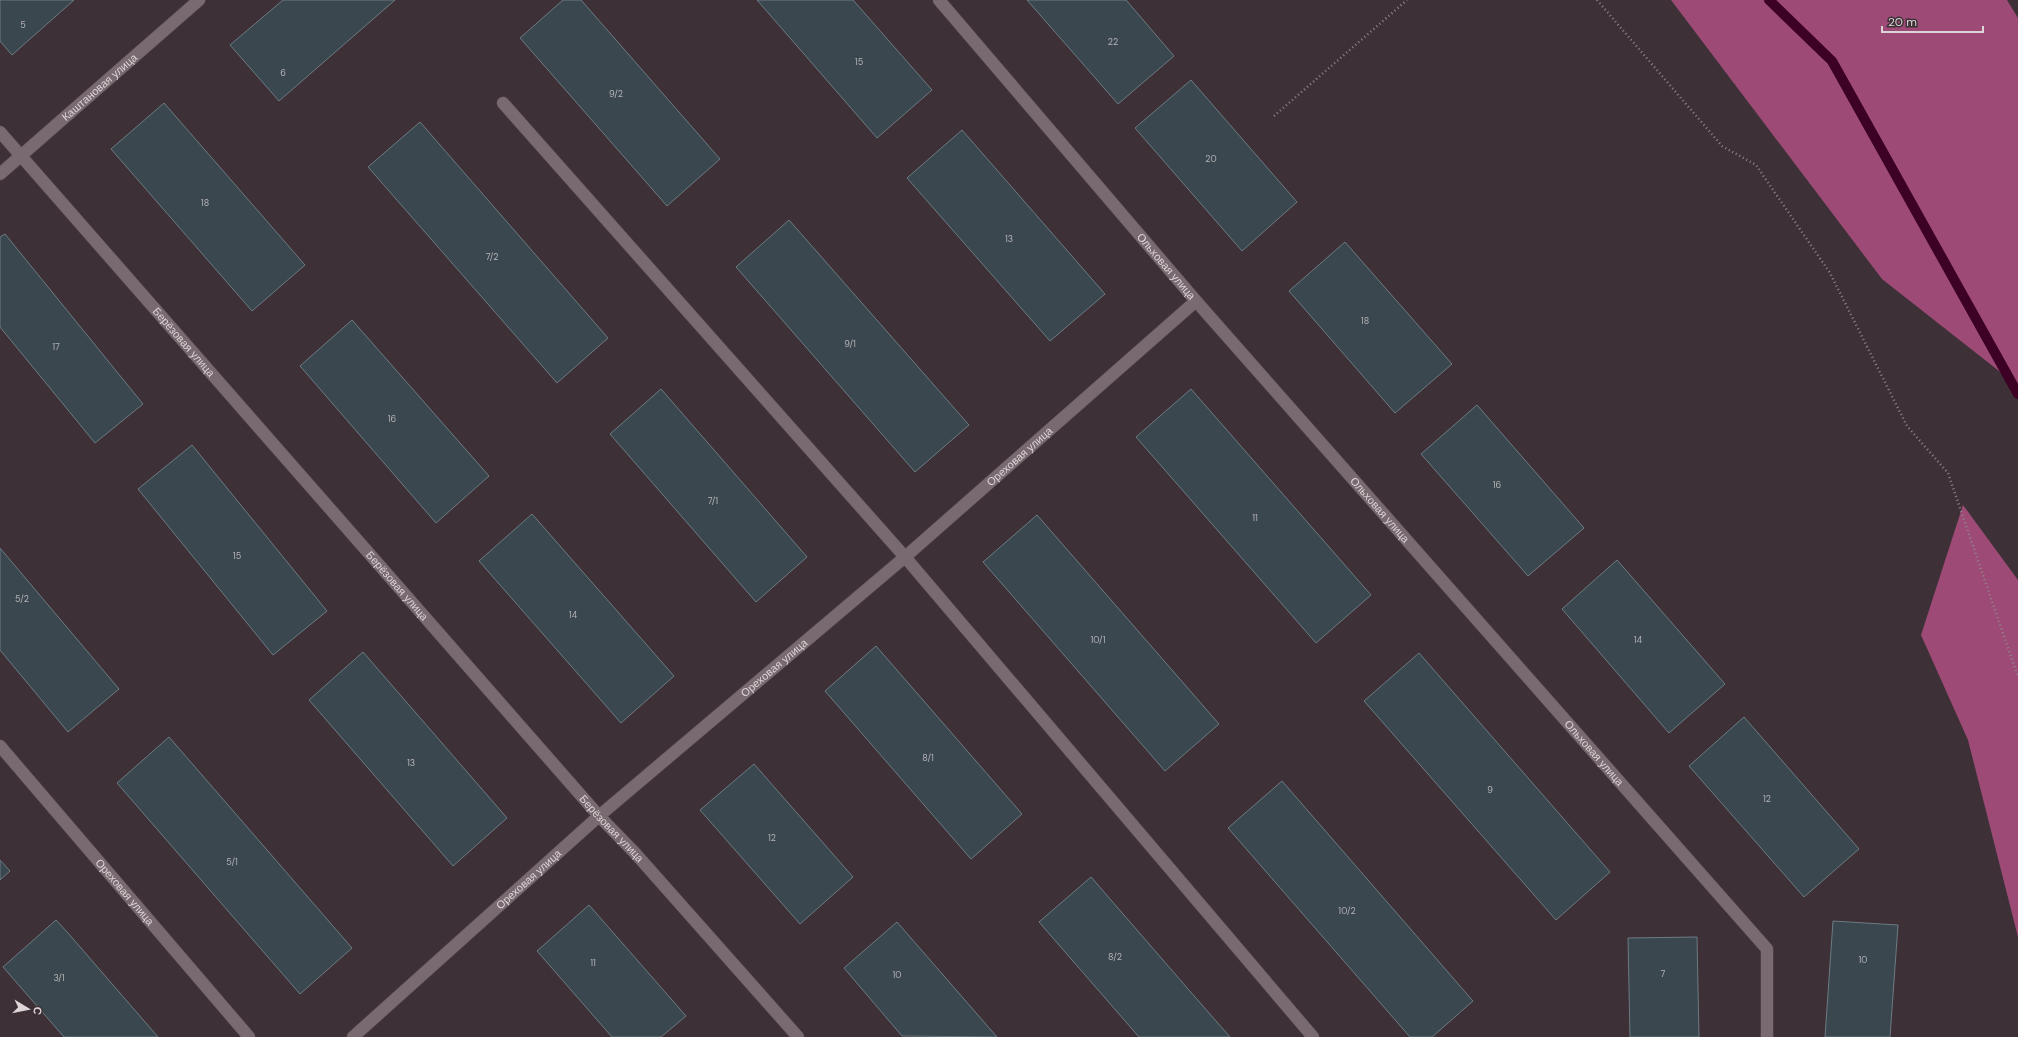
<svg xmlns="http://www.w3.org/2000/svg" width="2018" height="1037" viewBox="0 0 2018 1037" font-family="'DM Sans',sans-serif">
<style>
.forest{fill:#9d4b76}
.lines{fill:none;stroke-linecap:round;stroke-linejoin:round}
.stream{stroke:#3c0125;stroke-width:10}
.building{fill:#3b474e;stroke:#6d7b82}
.minor-casing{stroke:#584e52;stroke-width:13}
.path{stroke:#90868a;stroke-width:2.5;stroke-dasharray:1 3;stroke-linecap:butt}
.minor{stroke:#786a70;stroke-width:12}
.labels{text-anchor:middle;stroke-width:3.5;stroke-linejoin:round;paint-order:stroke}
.number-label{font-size:9px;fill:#b4b2b6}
.street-label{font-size:11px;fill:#ddd5d8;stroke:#3d3137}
</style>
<rect width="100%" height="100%" fill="#3d3137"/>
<!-- forest -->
<g class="forest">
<path d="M1671 0H2007L2018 18V386L1882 279Z"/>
<path d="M1963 505 2018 580V937L1968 740 1921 635Z"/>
</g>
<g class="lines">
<!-- stream -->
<path class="stream" d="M1769 0 1832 61 2018 394"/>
</g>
<!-- building -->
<g class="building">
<path d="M0 0H74L12 55 0 41Z"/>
<path d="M283 0H395L279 101 230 45Z"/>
<path d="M563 0H581L720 159 667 206 520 38Z"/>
<path d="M757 0H853L932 90 877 138Z"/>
<path d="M1027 0H1126L1174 56 1118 104Z"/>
<path d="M1191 80 1297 202 1242 251 1135 128Z"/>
<path d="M164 103 305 265 252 311 111 149Z"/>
<path d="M420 122 608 338 557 383 368 167Z"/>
<path d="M962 130 1105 294 1050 341 907 178Z"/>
<path d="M789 220 969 425 915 472 736 267Z"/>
<path d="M5 234 143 404 95 443 0 327V237Z"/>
<path d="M1345 242 1452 364 1395 413 1289 291Z"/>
<path d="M352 320 489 476 436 523 300 366Z"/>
<path d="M661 389 807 557 756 602 610 434Z"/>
<path d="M1191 389 1371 595 1316 643 1136 437Z"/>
<path d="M1477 405 1584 528 1528 576 1421 454Z"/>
<path d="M192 445 327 611 273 655 138 489Z"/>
<path d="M532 514 674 676 621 723 479 561Z"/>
<path d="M1037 515 1219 724 1165 771 983 562Z"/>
<path d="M0 548 119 689 68 732 0 650Z"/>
<path d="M1617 560 1725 684 1669 733 1562 609Z"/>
<path d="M876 646 1022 814 971 859 825 691Z"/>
<path d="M363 652 507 818 453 866 309 700Z"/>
<path d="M1419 653 1610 872 1556 920 1364 701Z"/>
<path d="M1744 717 1859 849 1804 897 1689 766Z"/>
<path d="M169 737 352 948 300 994 117 783Z"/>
<path d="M754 764 853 877 800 924 700 810Z"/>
<path d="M1282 781 1473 1001 1432 1037H1410L1228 828Z"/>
<path d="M0 860 10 871 0 880Z"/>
<path d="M1091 877 1195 997 1230 1037H1139L1039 922Z"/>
<path d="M589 905 686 1016 661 1037H612L537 951Z"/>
<path d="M56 920 68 933 158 1037H64L3 967Z"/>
<path d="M1833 921 1898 925 1890 1037H1825Z"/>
<path d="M897 922 997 1037 902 1036 844 968Z"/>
<path d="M1697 937 1699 1037H1630L1628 938Z"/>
</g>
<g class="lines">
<!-- minor casing -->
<g class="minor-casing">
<g id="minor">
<path id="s1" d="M939 0 1196 301 1767 949V1037"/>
<path d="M503 103 905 557 1313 1037"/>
<path id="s2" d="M0 132 599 816 635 853 798 1037"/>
<path id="s3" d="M0 174 199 0"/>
<path id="s4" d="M0 746 249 1037"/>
<path id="s5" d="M353 1037 599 816 905 557 1196 301"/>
</g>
</g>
<!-- path -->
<g class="path">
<path d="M1597 0 1722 146 1756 165 1830 273 1907 426 1948 473 2018 677"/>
<path d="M1274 116 1407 0"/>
</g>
<!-- minor -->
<use href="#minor" class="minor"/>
</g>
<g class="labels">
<!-- number labels -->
<g class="number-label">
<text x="23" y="28">5</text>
<text x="1113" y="45">22</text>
<text x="859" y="65">15</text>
<text x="283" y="76">6</text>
<text x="616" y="97">9/2</text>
<text x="1211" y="162">20</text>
<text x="205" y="206">18</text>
<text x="1009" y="242">13</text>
<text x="492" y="260">7/2</text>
<text x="1365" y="324">18</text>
<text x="850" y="347">9/1</text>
<text x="56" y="350">17</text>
<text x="392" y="422">16</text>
<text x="1497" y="488">16</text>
<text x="713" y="504">7/1</text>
<text x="1255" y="521">11</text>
<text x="237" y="559">15</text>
<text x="22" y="602">5/2</text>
<text x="573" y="618">14</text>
<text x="1098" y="643">10/1</text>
<text x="1638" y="643">14</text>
<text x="928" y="761">8/1</text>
<text x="411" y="766">13</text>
<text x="1490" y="793">9</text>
<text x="1767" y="802">12</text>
<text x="772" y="841">12</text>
<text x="232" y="865">5/1</text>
<text x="1347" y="914">10/2</text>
<text x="1115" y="960">8/2</text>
<text x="1863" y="963">10</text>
<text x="593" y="966">11</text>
<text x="1663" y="977">7</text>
<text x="897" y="978">10</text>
<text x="59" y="981">3/1</text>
</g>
<!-- street labels -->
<g class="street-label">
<text dy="4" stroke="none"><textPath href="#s3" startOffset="132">Каштановая улица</textPath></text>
<text dy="4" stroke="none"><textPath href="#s1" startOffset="350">Ольховая улица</textPath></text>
<text dy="4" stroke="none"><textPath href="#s2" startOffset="279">Берёзовая улица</textPath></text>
<text dy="4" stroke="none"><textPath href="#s5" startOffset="884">Ореховая улица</textPath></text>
<text dy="4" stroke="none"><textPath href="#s1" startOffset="674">Ольховая улица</textPath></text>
<text dy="4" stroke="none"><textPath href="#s2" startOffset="603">Берёзовая улица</textPath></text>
<text dy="4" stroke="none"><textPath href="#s5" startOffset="560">Ореховая улица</textPath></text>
<text dy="4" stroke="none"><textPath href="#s1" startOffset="998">Ольховая улица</textPath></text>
<text dy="4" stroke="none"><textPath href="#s2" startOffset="927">Берёзовая улица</textPath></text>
<text dy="4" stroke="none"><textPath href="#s5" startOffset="236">Ореховая улица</textPath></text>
<text dy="4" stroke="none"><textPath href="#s4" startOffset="192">Ореховая улица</textPath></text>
</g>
</g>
<!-- north arrow -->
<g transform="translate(28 1009) rotate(100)" stroke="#3d3137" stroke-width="3" paint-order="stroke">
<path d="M0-3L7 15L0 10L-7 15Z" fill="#ddd5d8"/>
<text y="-6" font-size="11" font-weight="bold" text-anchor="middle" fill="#ddd5d8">С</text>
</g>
<!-- scale -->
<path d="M1882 26v6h101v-6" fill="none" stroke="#ddd5d8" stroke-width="2"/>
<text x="1888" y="26" font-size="12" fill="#ddd5d8" stroke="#3d3137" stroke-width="3" paint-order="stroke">20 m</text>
</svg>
